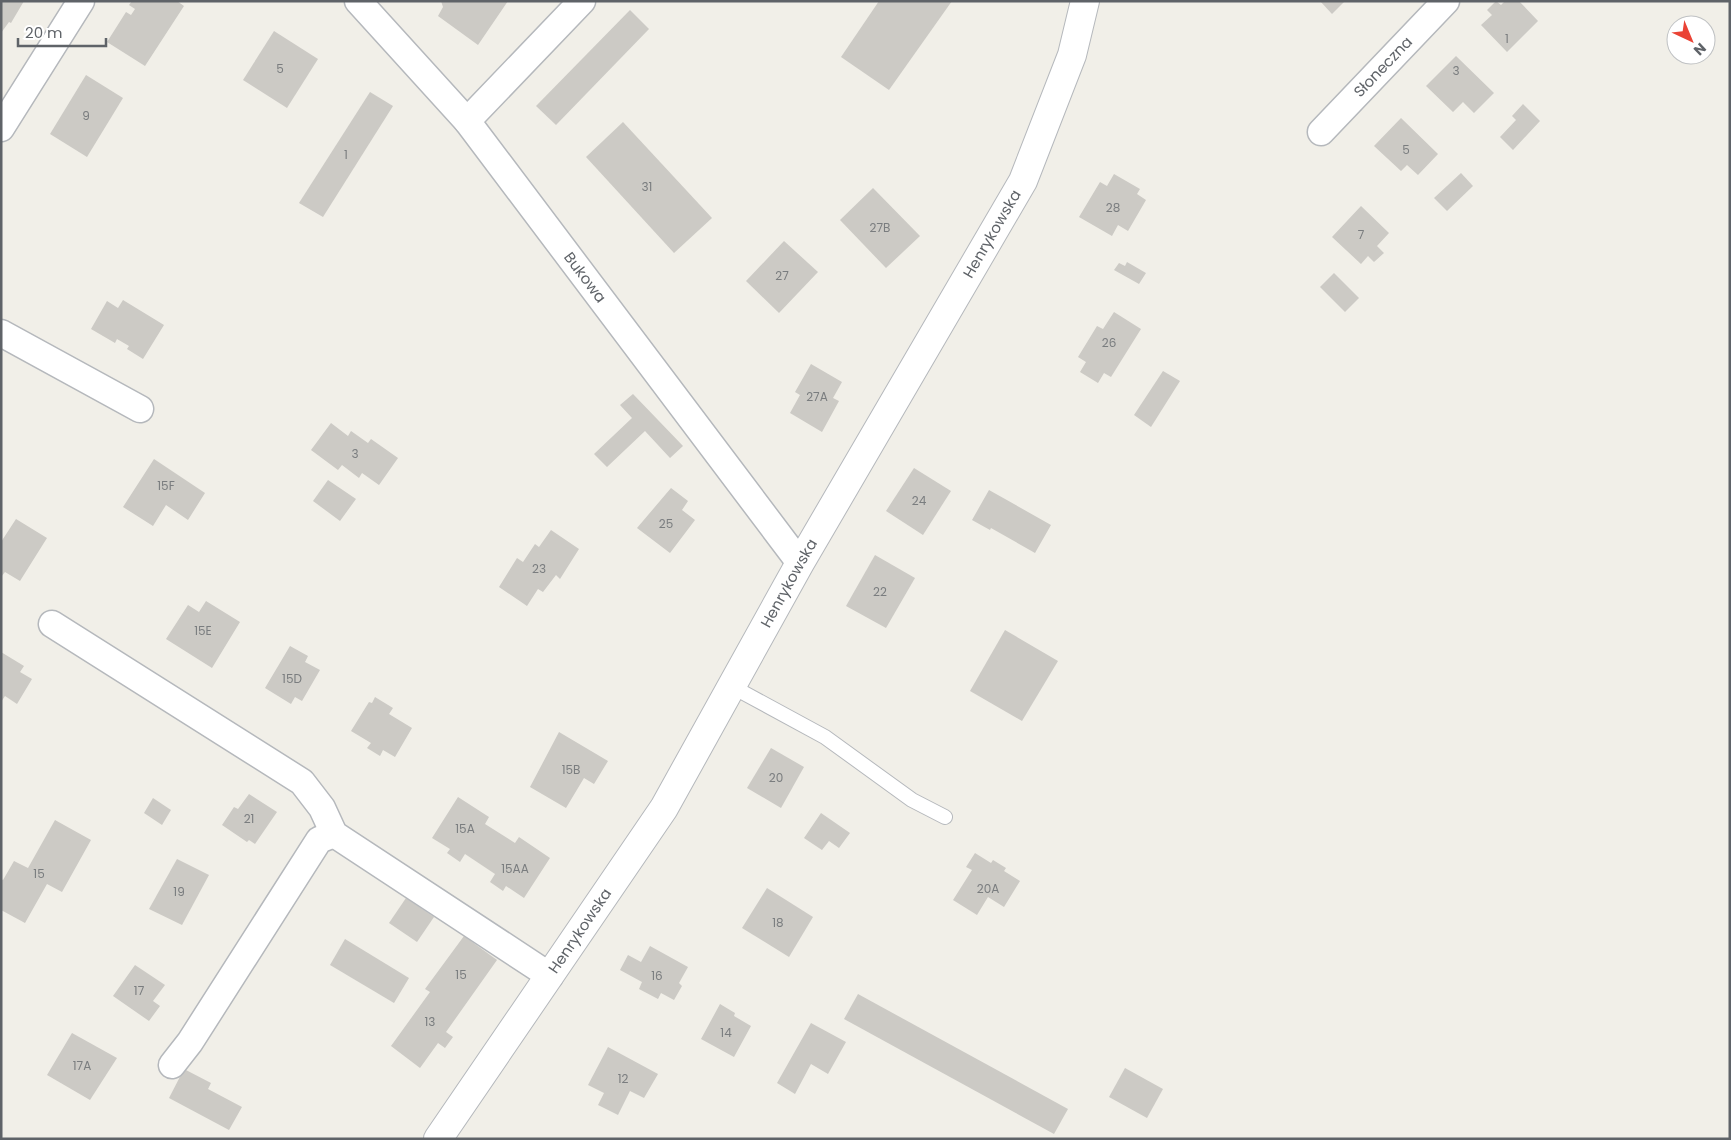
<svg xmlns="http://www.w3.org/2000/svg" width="1731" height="1140" viewBox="0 0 1731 1140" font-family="Poppins,sans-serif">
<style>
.building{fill:#cccac5}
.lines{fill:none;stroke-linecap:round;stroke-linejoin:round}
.service-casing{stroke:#b5b8bc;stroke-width:16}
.minor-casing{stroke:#b5b8bc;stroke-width:29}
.tertiary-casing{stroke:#b5b8bc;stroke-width:30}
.service{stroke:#fff;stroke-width:14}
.minor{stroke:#fff;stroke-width:26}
.tertiary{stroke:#fff;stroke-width:28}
.labels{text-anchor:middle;stroke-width:4;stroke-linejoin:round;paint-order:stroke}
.number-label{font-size:12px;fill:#7a7d7f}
.street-label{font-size:15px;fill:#5f6368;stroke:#fff}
</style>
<rect width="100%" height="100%" fill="#f1efe8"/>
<!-- building -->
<g class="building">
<path d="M1 1H24L11 23 9 22 1 33Z"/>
<path d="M132 1H177L184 6 145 66 107 42 126 12 131 15 135 9 129 5Z"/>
<path d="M441 1H508L478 45 438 16 443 7Z"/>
<path d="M879 1H952L889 90 841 57Z"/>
<path d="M1320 1H1345L1332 14Z"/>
<path d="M1496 1 1501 5 1505 1H1519L1538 21 1507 52 1481 25 1492 15 1487 10Z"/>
<path d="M630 10 649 29 556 125 536 106Z"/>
<path d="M274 31 318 59 287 108 243 80Z"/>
<path d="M1456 56 1494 93 1474 113 1463 102 1453 112 1426 86Z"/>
<path d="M86 75 123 98 87 157 50 134Z"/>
<path d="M370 92 393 106 323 217 299 203Z"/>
<path d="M1523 104 1540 121 1513 150 1500 137 1516 120 1512 116Z"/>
<path d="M1401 118 1438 154 1418 175 1407 165 1401 171 1374 146Z"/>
<path d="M623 122 712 218 674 253 586 157Z"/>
<path d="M1461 173 1473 186 1447 211 1434 198Z"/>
<path d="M1114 174 1140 189 1137 194 1146 200 1128 231 1118 225 1112 236 1079 217 1100 182 1107 186Z"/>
<path d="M873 188 920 236 886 268 840 220Z"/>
<path d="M1361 206 1389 233 1377 246 1384 253 1374 262 1368 256 1361 264 1332 237Z"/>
<path d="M784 241 818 272 779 313 746 281Z"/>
<path d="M1127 262 1146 273 1139 284 1114 270 1119 263 1125 266Z"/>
<path d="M1334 273 1359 298 1345 312 1320 287Z"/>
<path d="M123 300 164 325 143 359 127 349 129 346 117 339 115 343 91 329 107 301 118 308Z"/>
<path d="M1114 312 1141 329 1111 377 1104 373 1098 383 1080 372 1086 362 1078 357 1097 326 1103 329Z"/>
<path d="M811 364 842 382 833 398 839 401 822 432 790 413 800 395 795 392Z"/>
<path d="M1163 371 1180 381 1151 427 1134 415Z"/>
<path d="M633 394 683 446 670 458 645 431 607 467 594 454 632 418 620 405Z"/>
<path d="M331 423 348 436 351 431 368 443 371 439 398 458 379 485 362 473 359 478 342 465 338 470 311 450Z"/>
<path d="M154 459 205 493 188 520 166 505 153 526 123 507Z"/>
<path d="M914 468 951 491 923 535 886 511Z"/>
<path d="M328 480 356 499 340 521 313 501Z"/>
<path d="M671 488 688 501 682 510 695 520 670 553 637 528Z"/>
<path d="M989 490 1051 525 1035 553 991 528 990 530 972 520Z"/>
<path d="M16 519 47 538 20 581 5 572 1 577V542Z"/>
<path d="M551 530 579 549 560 579 556 575 543 592 538 589 527 606 499 587 517 558 523 562 535 544 539 547Z"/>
<path d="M875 555 915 578 886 628 846 606Z"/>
<path d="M206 601 240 622 212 668 166 639 188 605 199 612Z"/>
<path d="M1005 630 1058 661 1022 721 970 691Z"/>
<path d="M290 646 308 656 305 662 320 670 302 701 295 697 291 704 265 688Z"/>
<path d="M1 652 24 666 20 672 32 679 17 704 5 696 1 702Z"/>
<path d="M375 697 393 708 389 714 412 728 395 757 383 750 380 756 367 748 371 743 351 731 369 702 372 703Z"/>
<path d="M559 732 608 761 594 784 584 778 566 808 530 787Z"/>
<path d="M771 748 804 767 781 808 747 788Z"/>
<path d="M249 794 277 812 255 844 249 840 247 842 222 825 234 807 238 809Z"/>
<path d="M458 797 489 817 485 824 515 843 519 837 550 858 524 898 506 886 503 891 490 882 495 874 465 854 460 862 447 853 450 849 432 838Z"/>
<path d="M153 798 171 810 162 825 144 813Z"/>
<path d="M821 813 850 833 839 848 829 841 822 850 804 838Z"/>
<path d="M55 820 91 840 62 892 47 884 25 923 1 910V879L3 880 14 861 28 868Z"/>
<path d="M975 853 991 863 993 860 1006 868 1004 871 1020 881 1004 907 988 897 977 915 953 900 972 870 966 867Z"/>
<path d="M177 859 209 875 182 925 149 909Z"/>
<path d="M767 888 813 917 789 957 742 928Z"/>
<path d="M406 898 434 917 417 942 389 923Z"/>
<path d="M464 936 497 960 446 1032 453 1037 445 1048 438 1043 420 1068 391 1046 430 992 425 989Z"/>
<path d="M345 939 409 978 394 1003 330 965Z"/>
<path d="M650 946 688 967 679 983 682 986 674 1000 661 993 658 999 639 989 642 982 620 970 628 955 641 962Z"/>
<path d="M135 965 165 985 153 1001 160 1006 149 1021 113 996Z"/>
<path d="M858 994 1068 1109 1054 1134 844 1019Z"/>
<path d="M720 1004 735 1013 734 1016 751 1026 734 1057 701 1039Z"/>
<path d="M811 1023 846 1042 828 1074 811 1064 795 1094 777 1083Z"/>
<path d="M72 1033 117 1058 90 1100 47 1075Z"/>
<path d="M608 1047 658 1074 644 1098 630 1091 618 1115 598 1105 604 1093 588 1085Z"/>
<path d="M1125 1068 1163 1089 1147 1118 1109 1097Z"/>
<path d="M184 1069 211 1083 208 1089 242 1107 229 1130 169 1098Z"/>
</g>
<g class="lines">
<!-- service casing -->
<g class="service-casing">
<path id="service" d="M731 686 825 737 912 800 945 817"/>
</g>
<!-- minor casing -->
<g class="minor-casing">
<g id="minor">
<path id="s1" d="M358 1 467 121 800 563"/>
<path d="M467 121 582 1"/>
<path d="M1 128 81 1"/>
<path id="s2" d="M1321 132 1446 1"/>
<path d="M1 333 140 409"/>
<path d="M52 624 302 782 322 808 334 834 550 976"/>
<path d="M172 1065 190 1042 319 840 334 834"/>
</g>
</g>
<!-- tertiary casing -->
<g class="tertiary-casing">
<g id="tertiary">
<path id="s3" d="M438 1139 664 808 800 563 1023 181 1072 55 1085 1"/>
</g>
</g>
<!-- service -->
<use href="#service" class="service"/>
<!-- minor -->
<use href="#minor" class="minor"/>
<!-- tertiary -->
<use href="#tertiary" class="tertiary"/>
</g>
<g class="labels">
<!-- number labels -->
<g class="number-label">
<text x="1507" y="43">1</text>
<text x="280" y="73">5</text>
<text x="1456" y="75">3</text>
<text x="86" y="120">9</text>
<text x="1406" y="154">5</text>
<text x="346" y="159">1</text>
<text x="647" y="191">31</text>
<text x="1113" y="212">28</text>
<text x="880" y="232">27B</text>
<text x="1361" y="239">7</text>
<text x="782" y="280">27</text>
<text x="1109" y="347">26</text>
<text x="817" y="401">27A</text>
<text x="355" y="458">3</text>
<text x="166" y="490">15F</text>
<text x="919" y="505">24</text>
<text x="666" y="528">25</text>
<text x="539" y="573">23</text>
<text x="880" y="596">22</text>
<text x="203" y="635">15E</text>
<text x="292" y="683">15D</text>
<text x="571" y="774">15B</text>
<text x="776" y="782">20</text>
<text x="249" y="823">21</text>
<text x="465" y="833">15A</text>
<text x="515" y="873">15AA</text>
<text x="39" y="878">15</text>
<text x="988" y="893">20A</text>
<text x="179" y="896">19</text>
<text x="778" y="927">18</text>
<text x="461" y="979">15</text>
<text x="657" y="980">16</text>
<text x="139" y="995">17</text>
<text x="430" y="1026">13</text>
<text x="726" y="1037">14</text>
<text x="82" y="1070">17A</text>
<text x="623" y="1083">12</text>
</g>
<!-- street labels -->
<g class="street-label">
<text dy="5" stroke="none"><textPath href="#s2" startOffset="90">Słoneczna</textPath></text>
<text dy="5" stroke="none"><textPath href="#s3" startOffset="1062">Henrykowska</textPath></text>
<text dy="5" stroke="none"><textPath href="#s1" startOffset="358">Bukowa</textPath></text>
<text dy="5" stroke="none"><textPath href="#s3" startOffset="658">Henrykowska</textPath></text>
<text dy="5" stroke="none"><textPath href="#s3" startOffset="252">Henrykowska</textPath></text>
</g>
</g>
<!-- border -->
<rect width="1731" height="1140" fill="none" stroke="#5f6368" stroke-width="5"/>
<!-- north arrow -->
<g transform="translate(1691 40) rotate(136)"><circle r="24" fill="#ffffff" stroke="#bfc1c3"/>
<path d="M0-4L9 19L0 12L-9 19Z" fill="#ea4335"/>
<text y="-8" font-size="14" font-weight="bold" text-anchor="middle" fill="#5f6368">N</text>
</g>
<!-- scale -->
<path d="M18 38v8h88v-8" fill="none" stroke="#5f6368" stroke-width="2.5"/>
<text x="25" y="38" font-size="15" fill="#5f6368" stroke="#ffffff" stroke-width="4" paint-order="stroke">20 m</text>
</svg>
